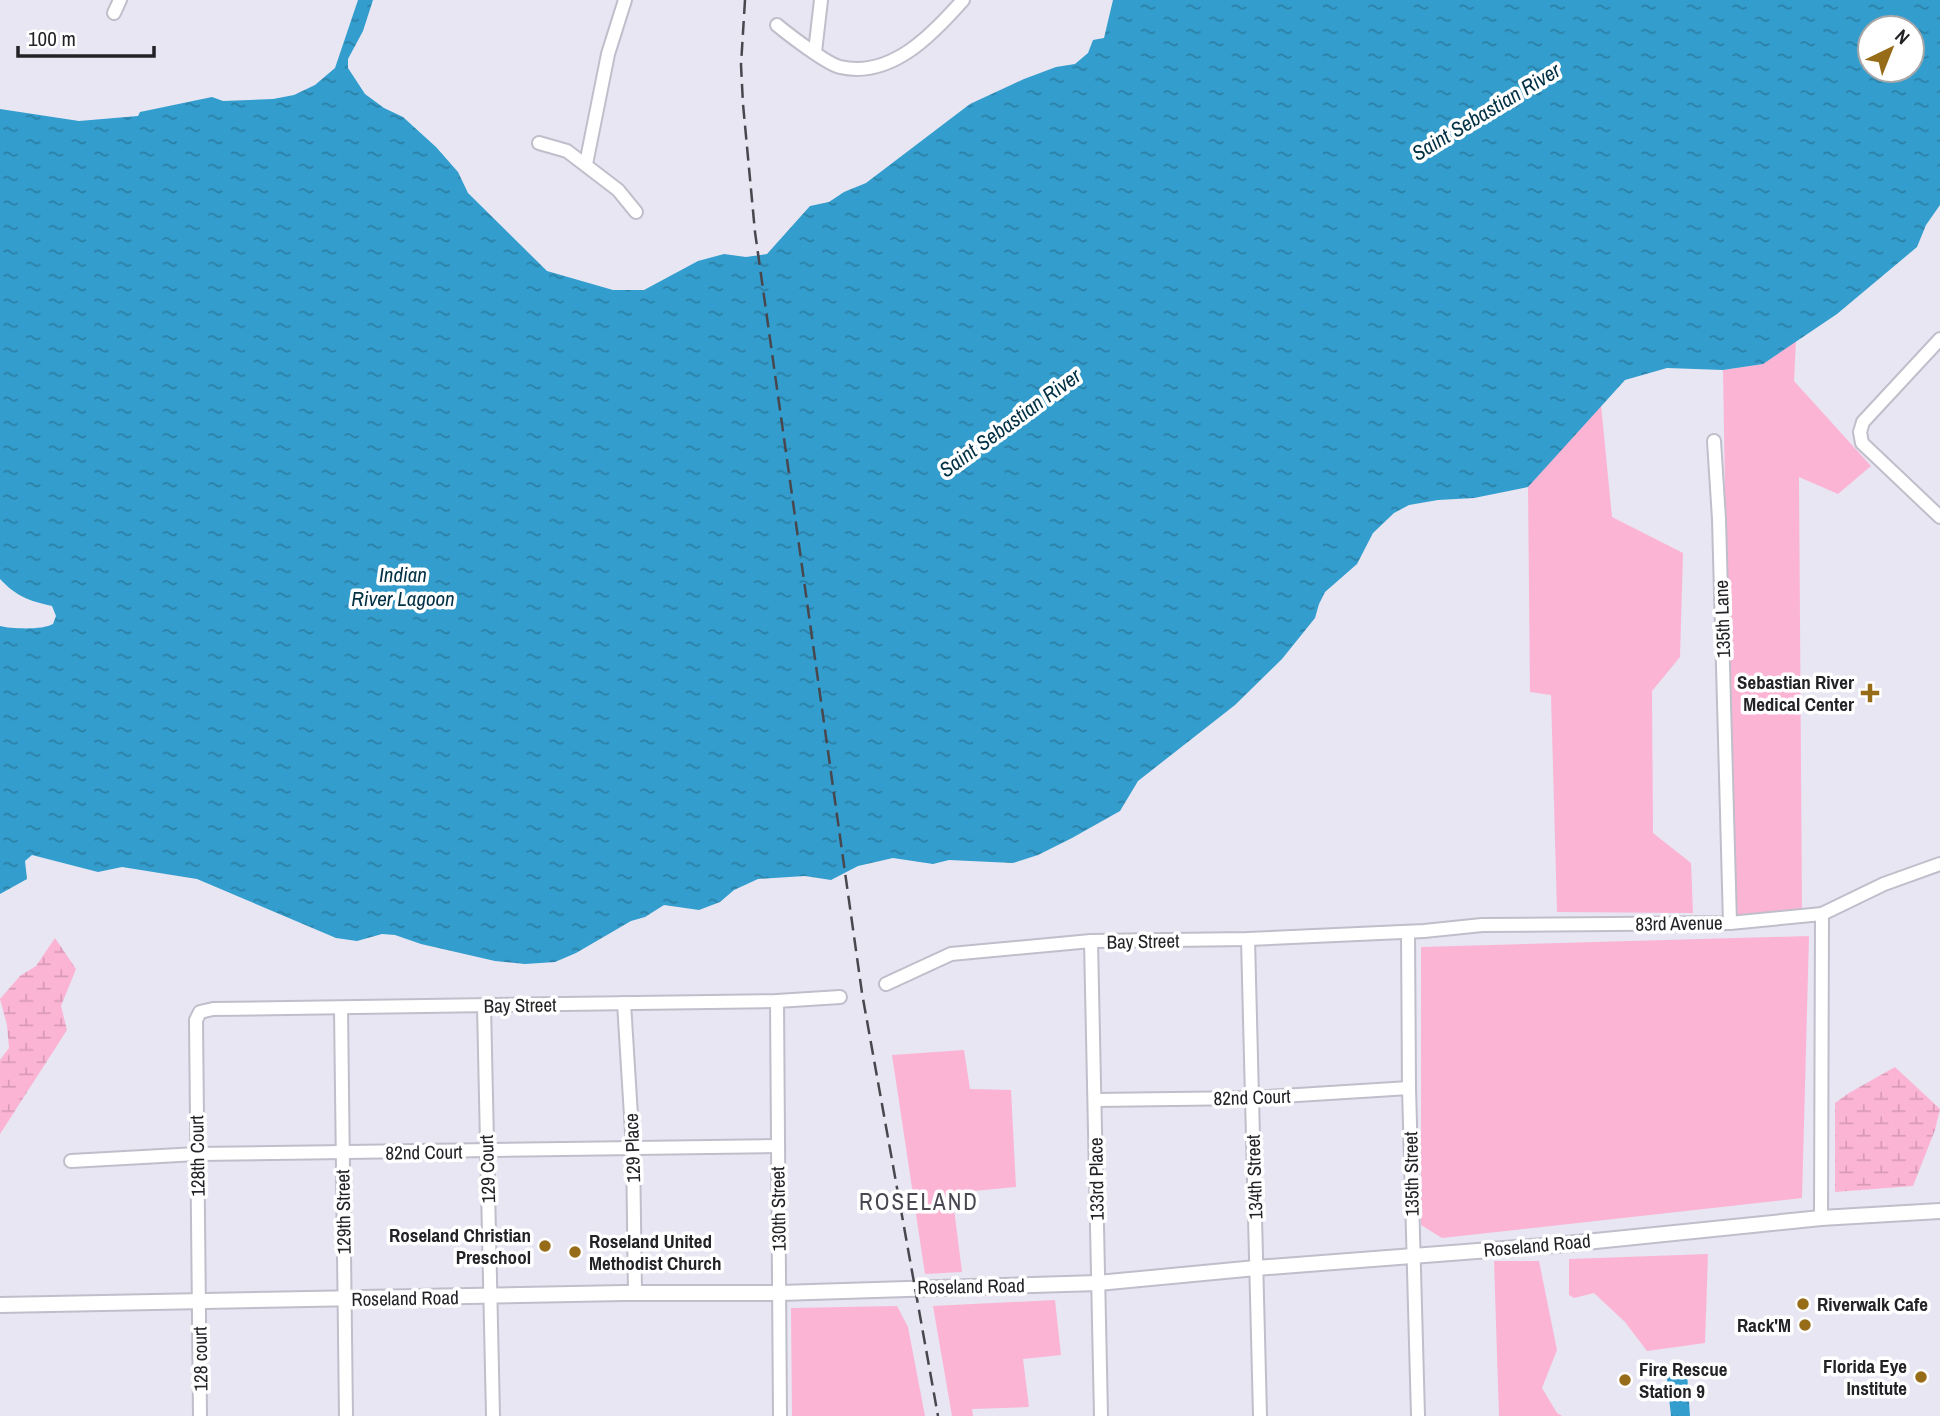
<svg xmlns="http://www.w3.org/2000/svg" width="1940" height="1416" viewBox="0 0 1940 1416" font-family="'Archivo Narrow',sans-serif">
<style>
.grass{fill:#fcb4d5}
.wetland{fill:url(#wetland-marsh)}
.water{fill:url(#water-ripples);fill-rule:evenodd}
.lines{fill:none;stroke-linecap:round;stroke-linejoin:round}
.minor-casing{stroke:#c0beca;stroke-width:16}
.major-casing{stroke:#c0beca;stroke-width:18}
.minor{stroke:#fff;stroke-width:12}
.major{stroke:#fff;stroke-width:14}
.rail{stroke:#48474d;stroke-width:2.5;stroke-dasharray:14 7;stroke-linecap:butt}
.poi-dot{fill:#976c19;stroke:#fff;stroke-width:2.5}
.labels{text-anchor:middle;stroke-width:7;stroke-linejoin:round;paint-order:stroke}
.street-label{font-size:19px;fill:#232226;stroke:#fff}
.poi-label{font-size:19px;font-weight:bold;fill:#232226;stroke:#fff;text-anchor:end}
.water-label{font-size:21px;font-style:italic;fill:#013044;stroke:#fff}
.quarter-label{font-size:23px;letter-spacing:2px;fill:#494852;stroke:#fff}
</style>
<defs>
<pattern id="wetland-marsh" width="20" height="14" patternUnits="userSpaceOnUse" patternTransform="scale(1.75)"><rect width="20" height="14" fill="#fcb4d5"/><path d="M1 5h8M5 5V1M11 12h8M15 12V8" fill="none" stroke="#d89ab7"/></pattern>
<pattern id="water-ripples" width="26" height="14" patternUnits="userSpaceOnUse" patternTransform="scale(1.75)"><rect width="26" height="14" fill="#339dcd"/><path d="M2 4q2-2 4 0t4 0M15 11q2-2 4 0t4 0" fill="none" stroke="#2b80a6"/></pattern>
</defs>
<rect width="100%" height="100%" fill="#e7e6f2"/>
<!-- grass -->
<g class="grass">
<path d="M1796 340 1794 381 1871 466 1838 494 1799 477 1802 909 1732 918 1723 370 1763 364Z"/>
<path d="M1601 405 1612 517 1683 553 1680 657 1652 691 1653 833 1691 863 1693 913 1557 912 1551 695 1530 692 1528 487Z"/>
<path d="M1809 936 1802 1198 1442 1238 1421 1225V947Z"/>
<path d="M964 1050 970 1089 1011 1090 1016 1187 952 1193 962 1272 925 1274 892 1055Z"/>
<path d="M1708 1254 1705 1343 1647 1351 1625 1322 1594 1293 1574 1298 1569 1295V1259Z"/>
<path d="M1539 1261 1557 1350 1542 1388 1557 1413 1562 1416H1499L1494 1261Z"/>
<path d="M1055 1300 1061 1355 1023 1359 1029 1407 972 1409 973 1416H952L933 1306Z"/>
<path d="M897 1306 908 1327 925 1416H792L791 1308Z"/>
</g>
<!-- wetland -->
<g class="wetland">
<path d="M55 938 76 969 61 1006 67 1030 0 1134V1060L9 1048 7 1025 0 999 20 976 36 966Z"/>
<path d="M1895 1067 1940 1109 1935 1130 1913 1186 1835 1192V1103L1849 1093Z"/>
</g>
<!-- water -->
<g class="water">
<path d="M358 0H373L363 31 348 59V68L365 94 384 108 403 117 436 147 458 172 468 193 547 271 613 290H644L698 261 724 254 746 257 767 254 810 206 829 202 844 192 866 183 970 104 1024 79 1056 67 1075 64 1088 53 1093 40 1104 38 1113 0H1940V205L1926 225 1917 247 1837 314 1763 364 1723 370 1667 368 1625 380 1528 487 1474 498 1438 500 1409 505 1394 513 1373 533 1357 564 1325 592 1319 604 1315 618 1282 659 1235 705 1138 781 1120 811 1072 838 1038 855 1013 863 949 860 933 864 893 858 858 866 831 880 805 876 758 879 734 890 720 902 699 910 664 905 645 917 631 921 576 953 555 962 525 964 495 961 421 944 395 935 382 934 357 941 336 938 197 879 122 867 98 872 32 855 25 861 27 879 0 894V626C12 629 43 630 53 624L56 616 52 606C29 601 16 596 0 579V109L79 121 138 116 140 112 212 97 223 101 273 99 294 95 315 85 335 68ZM1912 28V70H1870V28Z"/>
<path d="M1675 1372 1687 1373 1690 1416H1671L1667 1379Z"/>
</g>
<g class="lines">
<!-- minor casing -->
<g class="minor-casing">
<g id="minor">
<path d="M114 13 120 0"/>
<path d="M777 25C789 35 827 64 840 67 891 79 933 34 963 0"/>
<path d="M815 52 821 0"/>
<path d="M539 143 567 151 618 190 636 212"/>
<path d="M586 164 608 54 625 0"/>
<path d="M1940 339 1863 422 1860 432 1862 443 1940 517"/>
<path d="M1714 441 1719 519 1730 923"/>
<path d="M1408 932 1409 1088 1418 1416"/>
<path d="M1248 939 1260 1416"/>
<path d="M1091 941 1101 1416"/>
<path d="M886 984 951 954 1091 941 1248 939 1424 931 1482 925 1730 923 1822 914 1884 884 1940 864"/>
<path d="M777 1001 780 1416"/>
<path d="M624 1003 633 1148 635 1293"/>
<path d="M484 1006 493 1416"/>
<path d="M341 1008 346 1416"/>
<path d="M1095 1100 1251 1098 1409 1088"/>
<path d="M71 1161 197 1154 777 1146"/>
<path d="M1821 1218 1822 914"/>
<path d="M200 1416 196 1020 200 1012 213 1009 777 1001 840 997"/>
</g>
</g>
<!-- major casing -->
<g class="major-casing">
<path id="major" d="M0 1305 624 1293H780L1098 1283 1256 1268 1556 1245 1821 1218 1940 1211"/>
</g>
<!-- minor -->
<use href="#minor" class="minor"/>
<!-- major -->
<use href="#major" class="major"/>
<!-- rail -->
<path class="rail" d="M745 0 741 65 743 104 755 232 862 993 938 1416"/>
</g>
<!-- markers -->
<g class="poi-dot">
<path d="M1866.5 682.5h7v7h7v7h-7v7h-7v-7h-7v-7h7z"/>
<circle cx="545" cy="1246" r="7"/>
<circle cx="575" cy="1252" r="7"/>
<circle cx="1803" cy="1304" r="7"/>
<circle cx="1805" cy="1325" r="7"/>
<circle cx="1921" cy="1377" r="7"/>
<circle cx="1625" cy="1380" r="7"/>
</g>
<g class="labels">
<!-- street labels -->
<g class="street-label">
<text transform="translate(1722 619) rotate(-92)" y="7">135th Lane</text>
<text transform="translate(1679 923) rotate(-1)" y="7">83rd Avenue</text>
<text transform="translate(1143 941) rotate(-1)" y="7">Bay Street</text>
<text transform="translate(520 1005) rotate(-1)" y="7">Bay Street</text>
<text transform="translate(1252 1097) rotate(-2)" y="7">82nd Court</text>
<text transform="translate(632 1148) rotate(-92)" y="7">129 Place</text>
<text transform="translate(424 1152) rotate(-1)" y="7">82nd Court</text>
<text transform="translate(197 1156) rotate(-91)" y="7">128th Court</text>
<text transform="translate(487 1169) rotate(-92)" y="7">129 Court</text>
<text transform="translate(1411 1174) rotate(-91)" y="7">135th Street</text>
<text transform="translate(1254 1177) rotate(-92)" y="7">134th Street</text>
<text transform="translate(1096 1179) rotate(-91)" y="7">133rd Place</text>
<text transform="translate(778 1209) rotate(-91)" y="7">130th Street</text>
<text transform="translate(343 1212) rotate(-91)" y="7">129th Street</text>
<text transform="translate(1537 1245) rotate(-5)" y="7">Roseland Road</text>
<text transform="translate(971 1286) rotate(-1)" y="7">Roseland Road</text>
<text transform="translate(405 1298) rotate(-1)" y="7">Roseland Road</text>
<text transform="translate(200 1359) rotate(-91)" y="7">128 court</text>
</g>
<!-- poi labels -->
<g class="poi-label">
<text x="1854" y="689">Sebastian River<tspan x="1854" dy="22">Medical Center</tspan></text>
<text x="531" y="1242">Roseland Christian<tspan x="531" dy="22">Preschool</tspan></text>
<text x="589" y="1248" text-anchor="start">Roseland United<tspan x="589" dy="22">Methodist Church</tspan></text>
<text x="1817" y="1311" text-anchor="start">Riverwalk Cafe</text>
<text x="1791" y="1332">Rack'M</text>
<text x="1907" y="1373">Florida Eye<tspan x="1907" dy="22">Institute</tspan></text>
<text x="1639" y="1376" text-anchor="start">Fire Rescue<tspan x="1639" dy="22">Station 9</tspan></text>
</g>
<!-- water labels -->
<g class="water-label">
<text transform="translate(1486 112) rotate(-31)" y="7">Saint Sebastian River</text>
<text transform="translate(1010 423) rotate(-36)" y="7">Saint Sebastian River</text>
<text x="403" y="582">Indian<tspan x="403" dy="24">River Lagoon</tspan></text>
</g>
<!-- quarter labels -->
<g class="quarter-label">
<text x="919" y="1210">ROSELAND</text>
</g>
</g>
<!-- north arrow -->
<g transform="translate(1891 49) rotate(43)"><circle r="33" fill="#ffffff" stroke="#a7a7a8" stroke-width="2"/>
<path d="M0-5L12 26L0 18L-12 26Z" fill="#976c19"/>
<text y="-10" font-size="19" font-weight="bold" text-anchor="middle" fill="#232226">N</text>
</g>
<!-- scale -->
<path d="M18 46v10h136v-10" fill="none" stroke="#232226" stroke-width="3.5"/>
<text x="28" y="46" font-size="21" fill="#232226" stroke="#ffffff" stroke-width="5" paint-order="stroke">100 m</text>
</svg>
